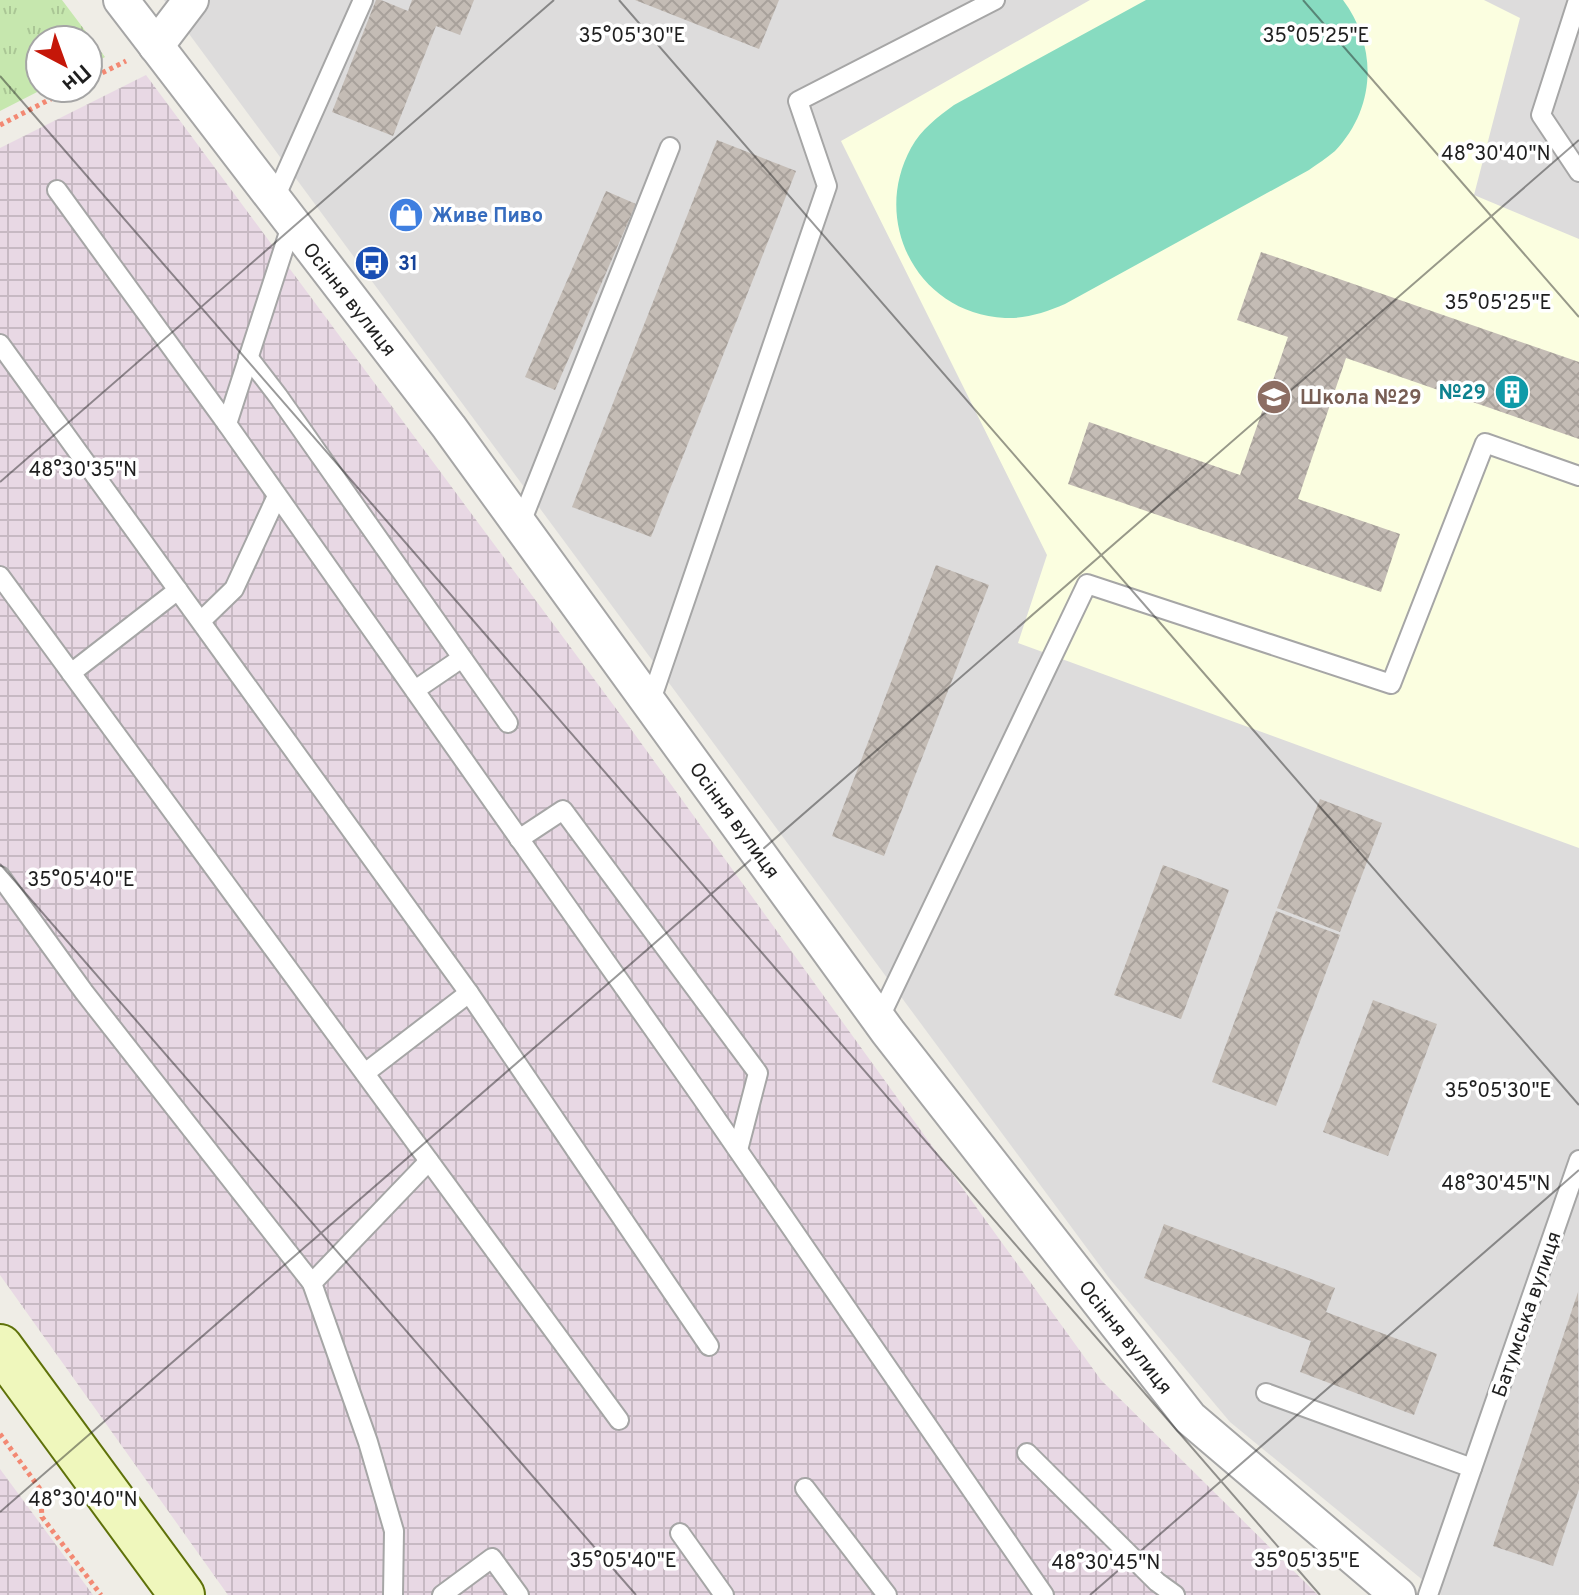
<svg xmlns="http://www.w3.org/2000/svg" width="1579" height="1595" viewBox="0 0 1579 1595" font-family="Overpass,sans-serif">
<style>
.residential{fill:#dddcdc}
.industrial{fill:url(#industrial-grid)}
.education{fill:#fbfee0}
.grass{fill:url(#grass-tufts)}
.pitch{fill:#87dbc0}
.building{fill:url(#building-cross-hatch)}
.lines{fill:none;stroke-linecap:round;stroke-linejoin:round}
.lane-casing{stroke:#a6a6a6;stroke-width:22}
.street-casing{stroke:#a6a6a6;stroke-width:38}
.secondary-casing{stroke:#5f720a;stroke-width:48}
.path{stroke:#f38973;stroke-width:5;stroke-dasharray:4 4;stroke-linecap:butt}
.lane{stroke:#fff;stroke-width:18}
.street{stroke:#fff;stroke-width:34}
.secondary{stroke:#eff7bc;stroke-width:44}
.ticks{fill:none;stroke:#1f1f1f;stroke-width:2;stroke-opacity:0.45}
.labels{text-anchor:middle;stroke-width:7;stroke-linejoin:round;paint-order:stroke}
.shop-label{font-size:20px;font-weight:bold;fill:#366cbe;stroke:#fff;text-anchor:start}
.transit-label{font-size:20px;font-weight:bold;fill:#164399;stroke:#fff;text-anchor:start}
.street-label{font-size:20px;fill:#1f1f1f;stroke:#fff}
.culture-label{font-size:20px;font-weight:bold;fill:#0d838f;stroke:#fff;text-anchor:end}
.education-label{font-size:20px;font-weight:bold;fill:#785e54;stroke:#fff;text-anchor:start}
.ticks-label{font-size:20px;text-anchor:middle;fill:#1f1f1f;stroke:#fff;stroke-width:7;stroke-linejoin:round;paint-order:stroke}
</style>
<defs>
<pattern id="industrial-grid" width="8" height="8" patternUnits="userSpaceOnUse" patternTransform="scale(2)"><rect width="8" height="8" fill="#e8d8e4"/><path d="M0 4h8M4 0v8" fill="none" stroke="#c7b9c3"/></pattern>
<pattern id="grass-tufts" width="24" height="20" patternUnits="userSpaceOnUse" patternTransform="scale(2)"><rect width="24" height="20" fill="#c6e7ae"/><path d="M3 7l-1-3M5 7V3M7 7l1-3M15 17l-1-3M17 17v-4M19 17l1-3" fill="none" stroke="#aac695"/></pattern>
<pattern id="building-cross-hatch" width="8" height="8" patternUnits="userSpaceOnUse" patternTransform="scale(2)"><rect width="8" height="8" fill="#c4bcb5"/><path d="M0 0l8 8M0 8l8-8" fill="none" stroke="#a8a19b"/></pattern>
</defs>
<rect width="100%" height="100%" fill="#efede6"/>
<!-- residential -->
<path class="residential" d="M164 0H1579V1595H1441L1230 1422 1109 1278Z"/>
<!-- industrial -->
<g class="industrial">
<path d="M146 75 623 718 1101 1380 1318 1595H228L0 1275V148Z"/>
<path d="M0 1469 93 1595H0Z"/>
</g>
<!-- education -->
<path class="education" d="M1090 0H1484L1520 18 1474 195 1579 239V848L1018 643 1047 555 841 141Z"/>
<!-- grass -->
<path class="grass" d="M0 0H62L105 57 88 66V40H40V88H45L0 111Z"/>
<!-- pitch -->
<path class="pitch" d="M1146 0H1343C1378 47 1376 108 1335 151 1327 158 1317 164 1309 170L1065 304C1046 312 1026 319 1005 318 919 314 870 223 911 148 921 129 938 117 954 105Z"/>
<!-- building -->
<g class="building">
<path d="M376 0H381L408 11 412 0H474L460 35 436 26 393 136 332 112Z"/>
<path d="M635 0H779L759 49Z"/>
<path d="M717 140 796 171 651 537 572 507Z"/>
<path d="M606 191 636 204 555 390 525 377Z"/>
<path d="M1261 252 1579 362V439L1346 358 1298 499 1400 534 1381 592 1068 484 1089 422 1240 475 1288 337 1237 320Z"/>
<path d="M936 565 989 585 884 856 832 836Z"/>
<path d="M1320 799 1382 823 1340 932 1277 908Z"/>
<path d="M1163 865 1229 890 1181 1019 1114 995Z"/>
<path d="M1276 911 1340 935 1276 1106 1212 1082Z"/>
<path d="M1373 1000 1437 1024 1388 1156 1323 1132Z"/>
<path d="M1164 1224 1335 1288 1326 1312 1437 1354 1414 1415 1300 1372 1311 1341 1144 1278Z"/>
<path d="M1578 1292 1579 1489 1553 1566 1493 1546Z"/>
</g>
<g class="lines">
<!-- lane casing -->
<g class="lane-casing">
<g id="lane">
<path d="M1578 0 1541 115 1579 172"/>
<path d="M57 190 227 424"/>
<path d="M274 200 363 0"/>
<path d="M292 223 227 424 702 1098 1044 1595"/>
<path d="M0 344 469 993 709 1346"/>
<path d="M248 357 278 396 508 723"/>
<path d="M520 525 670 147"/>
<path d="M0 576 619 1420"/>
<path d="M201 621 234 589 277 496"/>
<path d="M71 673 178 590"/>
<path d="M415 690 462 658"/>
<path d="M650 703 827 186 798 101 995 0"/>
<path d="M519 839 563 810 758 1073 738 1150"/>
<path d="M0 876 84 992 312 1283"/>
<path d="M879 1019 1087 584 1391 684 1485 443 1579 476"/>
<path d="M365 1073 469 993"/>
<path d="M1266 1393 1472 1468"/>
<path d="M1027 1453 1157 1582 1175 1595"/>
<path d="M805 1488 887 1595"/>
<path d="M680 1533 724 1595"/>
<path d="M393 1595 394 1531 368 1442 312 1283 429 1161"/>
<path d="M442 1595 492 1558 519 1595"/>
<path d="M1428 1595 1579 1160"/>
</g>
</g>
<!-- street casing -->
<g class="street-casing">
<g id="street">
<path d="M121 0 449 427 888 1032 1190 1418 1398 1595"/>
<path d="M156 46 191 0"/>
</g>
</g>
<!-- secondary casing -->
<g class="secondary-casing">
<path id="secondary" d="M0 1347 182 1595"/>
</g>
<!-- path -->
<g class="path">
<path d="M88 80 126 61"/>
<path d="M0 125 72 88"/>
<path d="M0 1434 40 1489 42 1517 101 1595"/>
</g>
<!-- lane -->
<use href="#lane" class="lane"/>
<!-- street -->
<use href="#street" class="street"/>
<!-- secondary -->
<use href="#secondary" class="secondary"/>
</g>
<!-- ticks -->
<path class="ticks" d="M619 0 1579 1105M1303 0 1579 317M0 76 1320 1595M0 482 554 0M0 864 636 1595M0 1512 1579 140M1090 1595 1579 1170"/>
<!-- icons -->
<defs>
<g id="shop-disc" transform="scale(1.8)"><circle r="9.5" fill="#3f7fe0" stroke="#fff"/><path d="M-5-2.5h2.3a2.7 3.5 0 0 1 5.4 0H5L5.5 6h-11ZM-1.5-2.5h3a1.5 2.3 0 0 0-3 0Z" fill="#fff"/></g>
<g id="bus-disc" transform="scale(1.8)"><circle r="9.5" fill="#1a4fb4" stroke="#fff"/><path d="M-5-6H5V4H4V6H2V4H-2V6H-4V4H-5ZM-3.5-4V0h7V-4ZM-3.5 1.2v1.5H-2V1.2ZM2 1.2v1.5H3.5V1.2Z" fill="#fff"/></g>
<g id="building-disc" transform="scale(1.8)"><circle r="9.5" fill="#0f9aa8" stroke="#fff"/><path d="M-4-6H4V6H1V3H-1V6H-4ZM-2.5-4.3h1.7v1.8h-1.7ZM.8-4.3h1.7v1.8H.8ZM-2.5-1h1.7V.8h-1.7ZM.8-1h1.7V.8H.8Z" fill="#fff"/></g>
<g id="school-disc" transform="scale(1.8)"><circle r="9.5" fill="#8d6e63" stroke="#fff"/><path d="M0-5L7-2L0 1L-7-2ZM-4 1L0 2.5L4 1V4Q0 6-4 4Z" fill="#fff"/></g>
</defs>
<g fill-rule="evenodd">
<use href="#shop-disc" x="406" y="215"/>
<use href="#bus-disc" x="372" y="263"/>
<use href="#building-disc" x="1512" y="392"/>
<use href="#school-disc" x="1274" y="397"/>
</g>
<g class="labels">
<!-- shop labels -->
<g class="shop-label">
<text x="432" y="222">Живе Пиво</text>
</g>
<!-- transit labels -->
<g class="transit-label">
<text x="398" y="270">31</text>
</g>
<!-- street labels -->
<g class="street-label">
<text transform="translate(350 299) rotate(52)" y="7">Осіння вулиця</text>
<text transform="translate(735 820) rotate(54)" y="7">Осіння вулиця</text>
<text transform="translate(1526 1314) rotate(-71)" y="7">Батумська вулиця</text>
<text transform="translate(1126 1337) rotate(52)" y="7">Осіння вулиця</text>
</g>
<!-- culture labels -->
<g class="culture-label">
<text x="1486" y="399">№29</text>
</g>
<!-- education labels -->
<g class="education-label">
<text x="1300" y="404">Школа №29</text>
</g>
</g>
<g class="ticks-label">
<text x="1316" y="42">35°05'25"E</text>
<text x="632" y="42">35°05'30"E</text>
<text x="1496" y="160">48°30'40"N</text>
<text x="1498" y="309">35°05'25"E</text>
<text x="83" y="476">48°30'35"N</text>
<text x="81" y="886">35°05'40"E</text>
<text x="1498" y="1097">35°05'30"E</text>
<text x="1496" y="1190">48°30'45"N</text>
<text x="83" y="1506">48°30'40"N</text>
<text x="623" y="1567">35°05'40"E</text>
<text x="1307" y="1567">35°05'35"E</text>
<text x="1106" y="1569">48°30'45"N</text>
</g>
<!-- north arrow -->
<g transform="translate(64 64) rotate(139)"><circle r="38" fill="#ffffff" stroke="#a5a5a5" stroke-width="2"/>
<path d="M0-6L14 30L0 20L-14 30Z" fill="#c51709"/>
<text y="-12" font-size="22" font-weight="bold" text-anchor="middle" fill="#1f1f1f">Пн</text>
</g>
</svg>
